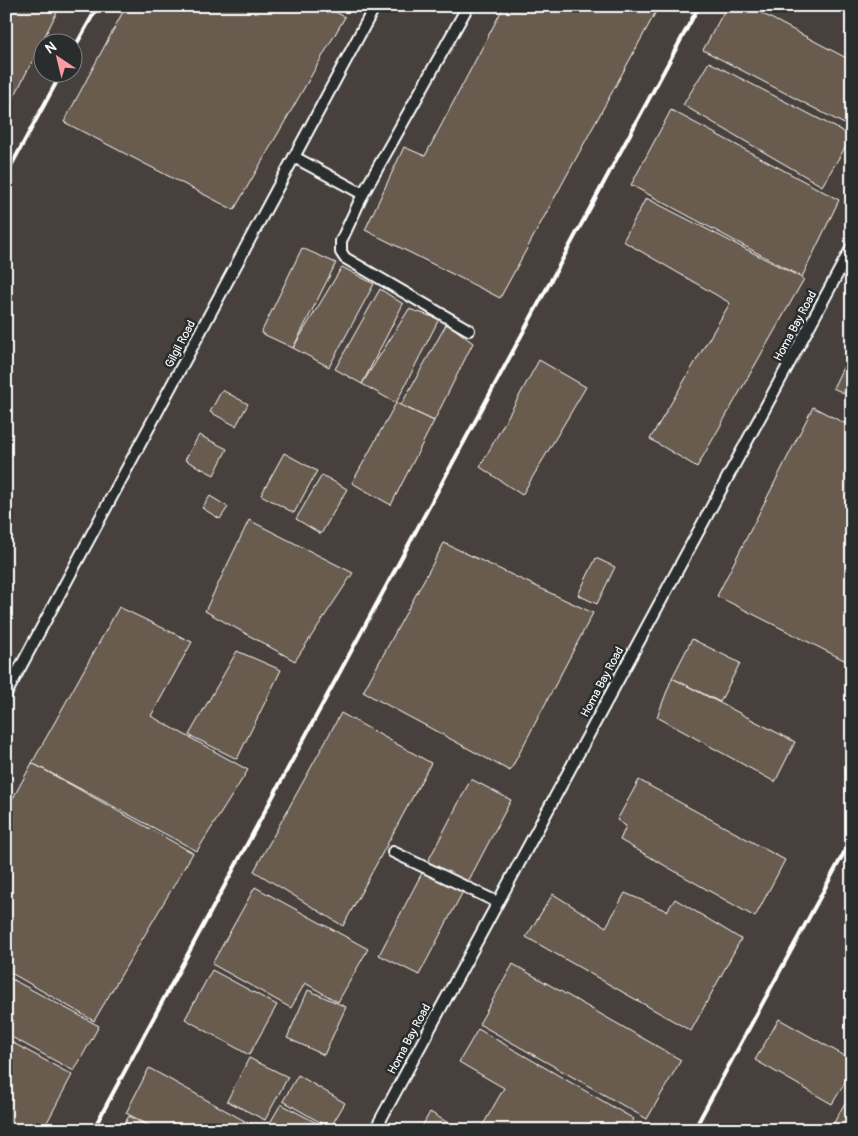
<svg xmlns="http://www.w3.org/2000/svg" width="858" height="1136" viewBox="0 0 858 1136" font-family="Pangolin,sans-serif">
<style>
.built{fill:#46413d;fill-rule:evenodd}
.building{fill:#695c50;stroke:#fff}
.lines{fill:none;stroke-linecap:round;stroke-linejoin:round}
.service-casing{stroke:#fff;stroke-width:14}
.service{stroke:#2a2d2e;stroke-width:10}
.rail{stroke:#fff;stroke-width:4}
.labels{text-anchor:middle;stroke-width:5;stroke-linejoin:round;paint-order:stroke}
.street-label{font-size:12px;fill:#fff;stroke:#2a2d2e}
</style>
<rect width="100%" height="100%" fill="#373635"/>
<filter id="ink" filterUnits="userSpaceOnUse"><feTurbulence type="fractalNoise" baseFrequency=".02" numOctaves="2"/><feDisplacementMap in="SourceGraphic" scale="10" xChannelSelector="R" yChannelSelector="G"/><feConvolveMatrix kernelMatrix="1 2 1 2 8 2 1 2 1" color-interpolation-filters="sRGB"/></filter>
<g filter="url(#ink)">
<!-- built -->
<path class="built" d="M6 6H852V1130H6ZM42 42H72V72H42Z"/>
<!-- building -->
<g class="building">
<path d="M6 6H60L6 113Z"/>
<path d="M126 6H324L345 17 234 210 64 122Z"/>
<path d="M504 6H659L500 298 365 230 404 147 425 156Z"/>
<path d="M727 6H748L852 61V128L703 50Z"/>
<path d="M709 62 852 136 822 186 683 105Z"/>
<path d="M671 110 839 200 802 277 631 185Z"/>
<path d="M646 198 804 279 697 467 650 439 730 303 623 241Z"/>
<path d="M302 248 336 263 293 348 261 333Z"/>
<path d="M342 267 374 284 329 367 293 348Z"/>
<path d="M380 289 403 304 362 384 335 369Z"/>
<path d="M409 309 439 319 396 403 362 384Z"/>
<path d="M447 323 473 343 434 421 401 405Z"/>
<path d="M852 349V397L833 388Z"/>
<path d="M539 360 586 387 522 495 480 467Z"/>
<path d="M222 390 248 404 236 426 210 412Z"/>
<path d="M396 403 434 421 391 505 352 483Z"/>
<path d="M813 407 852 427V664L717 596Z"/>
<path d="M199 435 227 449 214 475 185 460Z"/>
<path d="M284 453 317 471 294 513 261 495Z"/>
<path d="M322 475 347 489 321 534 296 519Z"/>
<path d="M210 496 228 507 220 519 202 508Z"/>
<path d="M249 520 353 573 295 661 205 611Z"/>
<path d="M444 543 593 613 510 771 363 692Z"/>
<path d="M596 558 615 567 597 604 578 595Z"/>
<path d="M119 607 192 642 151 716 248 770 197 851 32 763Z"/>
<path d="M692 639 740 663 720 702 672 678Z"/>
<path d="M237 651 281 670 237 759 189 735Z"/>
<path d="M672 678 795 742 775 782 657 717Z"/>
<path d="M341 713 431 763 343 926 254 871Z"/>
<path d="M32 763 193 853 94 1021 6 970V811Z"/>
<path d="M471 779 511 800 419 975 379 955Z"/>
<path d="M639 780 785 860 755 917 620 840 626 826 617 820Z"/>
<path d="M255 887 368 949 338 1002 305 983 291 1008 212 964Z"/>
<path d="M625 893 667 911 675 899 741 939 691 1031 526 937 553 894 606 927Z"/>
<path d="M513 964 681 1060 647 1119 479 1024Z"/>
<path d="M212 970 277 1005 249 1055 185 1019Z"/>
<path d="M6 976 99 1026 74 1071 6 1034Z"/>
<path d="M308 990 346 1007 324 1055 287 1038Z"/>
<path d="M779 1019 852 1060V1071L832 1104 755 1060Z"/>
<path d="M478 1029 634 1119 628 1130H480L504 1088 459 1062Z"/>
<path d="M6 1039 72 1075 43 1130H6Z"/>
<path d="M249 1058 288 1077 265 1120 227 1101Z"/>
<path d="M149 1068 261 1130H158L126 1113Z"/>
<path d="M298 1075 345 1103 330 1128 283 1101Z"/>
<path d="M852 1090V1130H834L831 1128Z"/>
<path d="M281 1104 328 1129 327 1130H271L267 1128Z"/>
<path d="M430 1112 460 1130H420Z"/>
<path d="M129 1116 155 1130H121Z"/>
</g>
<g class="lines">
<!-- service casing -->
<g class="service-casing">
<g id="service">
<path d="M294 157 363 194 468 6"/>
<path d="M363 194 341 241V252L345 258 469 330"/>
<path d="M6 694 375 6"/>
<path d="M393 852 497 902"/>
<path d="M375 1130 852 247"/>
</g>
</g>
<!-- service -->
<use href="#service" class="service"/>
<!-- rail -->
<g class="rail">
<path d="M72 52 98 6"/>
<path d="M6 175 62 72"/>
<path d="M93 1130 699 6"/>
<path d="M694 1130 852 838"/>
</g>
</g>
</g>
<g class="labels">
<!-- street labels -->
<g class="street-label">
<text transform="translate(795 326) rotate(-62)" y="4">Homa Bay Road</text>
<text transform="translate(180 344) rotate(-62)" y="4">Gilgil Road</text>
<text transform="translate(602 682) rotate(-62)" y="4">Homa Bay Road</text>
<text transform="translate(409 1039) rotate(-62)" y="4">Homa Bay Road</text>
</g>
</g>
<!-- margin -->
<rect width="858" height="1136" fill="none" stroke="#2a2d2e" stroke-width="25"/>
<rect x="12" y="12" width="833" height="1111" fill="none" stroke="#fff" stroke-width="2" filter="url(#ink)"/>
<!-- north arrow -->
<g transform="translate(58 58) rotate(325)"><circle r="24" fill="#2a2d2e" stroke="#7f8182"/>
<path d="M0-4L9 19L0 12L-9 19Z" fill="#ff9aa2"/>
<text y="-8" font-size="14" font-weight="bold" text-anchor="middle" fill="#ffffff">N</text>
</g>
</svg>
